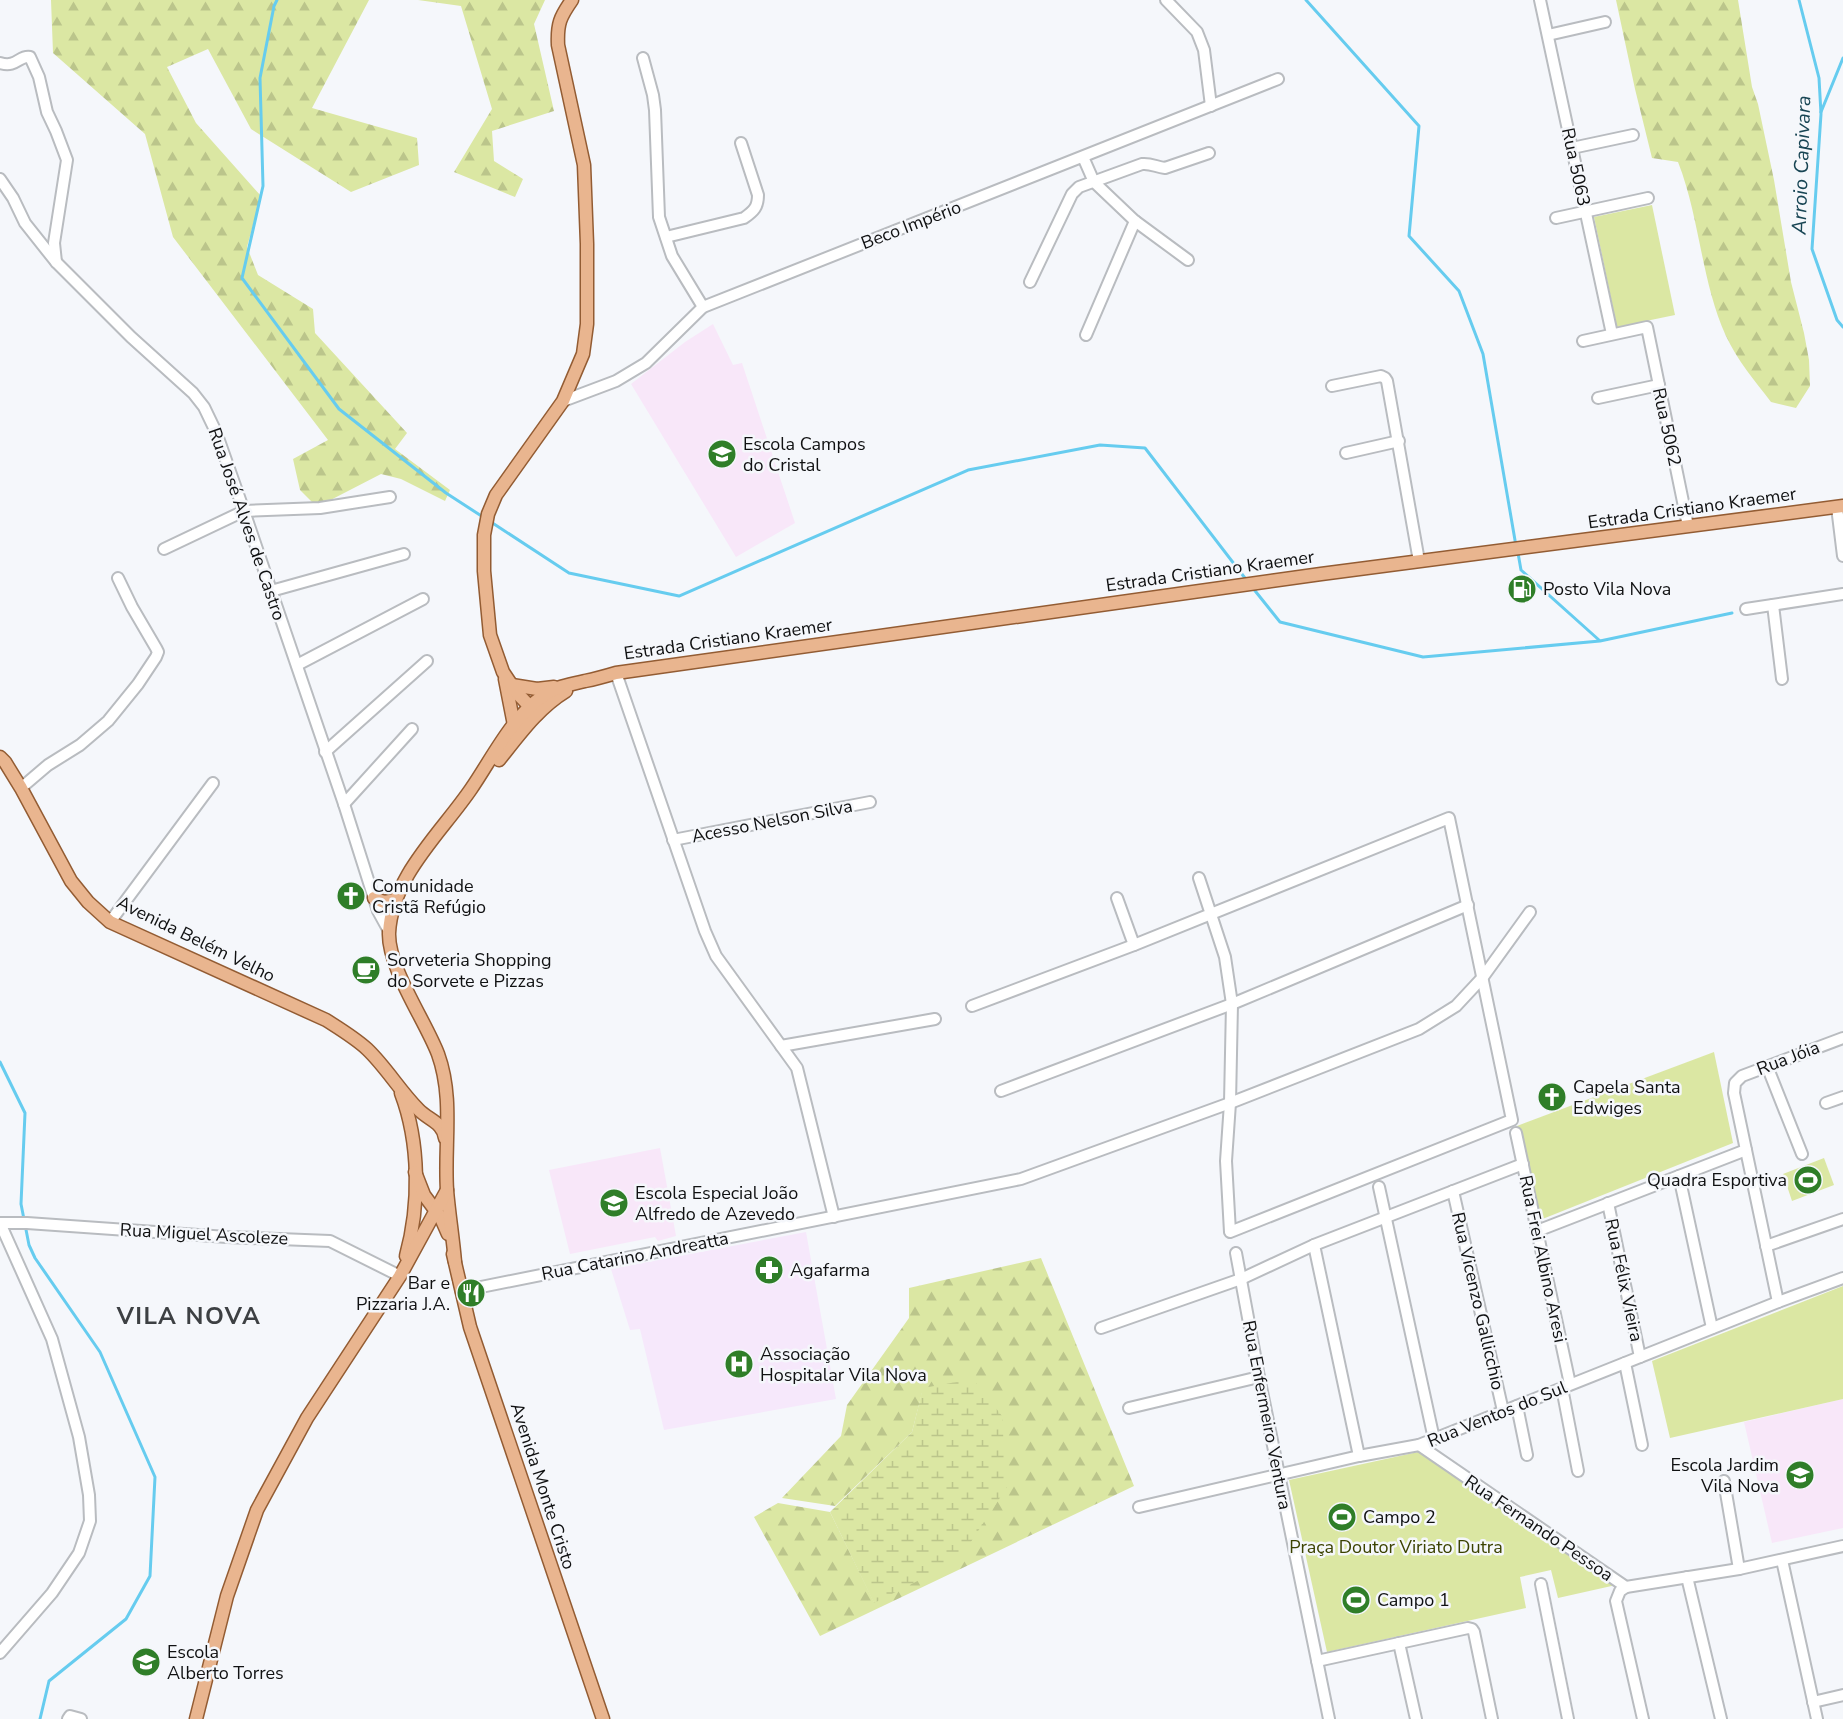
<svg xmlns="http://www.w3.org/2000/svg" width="1843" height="1719" viewBox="0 0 1843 1719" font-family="'Nunito Sans',sans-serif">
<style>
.education{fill:#f8e7f9}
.medical{fill:#f6e8fb}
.forest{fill:url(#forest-firs)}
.wetland{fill:url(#wetland-marsh)}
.green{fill:#dbe7a3}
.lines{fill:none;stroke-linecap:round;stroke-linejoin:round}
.stream{stroke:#66ccef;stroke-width:3}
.minor-casing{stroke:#b9bcc0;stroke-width:14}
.major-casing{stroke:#935c33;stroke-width:15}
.minor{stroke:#fff;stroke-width:10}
.major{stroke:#e9b58f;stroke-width:12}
.labels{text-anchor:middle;stroke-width:5;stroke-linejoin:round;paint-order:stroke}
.street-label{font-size:18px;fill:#101112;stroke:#f5f7fb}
.poi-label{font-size:18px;fill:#101112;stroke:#f5f7fb;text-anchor:start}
.park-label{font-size:18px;fill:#3b4200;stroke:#f5f7fb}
.water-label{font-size:20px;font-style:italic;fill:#184554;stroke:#f5f7fb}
.district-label{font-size:24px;font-weight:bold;letter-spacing:1.5px;fill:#3d4043;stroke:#f5f7fb}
</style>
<defs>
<pattern id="forest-firs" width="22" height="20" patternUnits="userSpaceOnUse" patternTransform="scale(1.5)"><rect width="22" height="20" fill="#dbe7a3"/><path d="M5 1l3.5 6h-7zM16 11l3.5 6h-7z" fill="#bbc58b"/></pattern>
<pattern id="wetland-marsh" width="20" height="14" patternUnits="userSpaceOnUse" patternTransform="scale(1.5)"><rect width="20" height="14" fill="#dbe7a3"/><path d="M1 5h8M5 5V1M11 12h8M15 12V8" fill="none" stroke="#bbc58b"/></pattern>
</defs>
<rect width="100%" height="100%" fill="#f5f7fb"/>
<!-- education -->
<g class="education">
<path d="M713 324 733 365 742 363 795 523 736 557 631 384 685 342Z"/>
<path d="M660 1148 676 1236 658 1241 655 1237 570 1254 549 1170Z"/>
<path d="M1843 1399V1528L1772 1543 1744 1422Z"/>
</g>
<!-- medical -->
<path class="medical" d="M806 1232 836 1399 664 1430 640 1329 630 1330 611 1269Z"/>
<!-- forest -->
<g class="forest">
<path d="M51 0H369L312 108 417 138 419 165 351 192 251 129 208 49 167 67 196 123 261 196 247 247 258 275 313 309 315 333 407 433 395 449 450 490 445 501 401 479 381 474 317 507 300 490 293 459 328 440 173 237 145 134 53 53Z"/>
<path d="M418 0H545L534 24 554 111 492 131 494 161 523 179 515 197 454 172 492 109 461 6Z"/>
<path d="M1616 0H1738L1752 87 1758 104 1774 180 1791 282 1804 333 1809 360 1810 386 1796 408 1771 402C1755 381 1737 360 1726 336 1701 281 1700 218 1678 162L1652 158 1635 89Z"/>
<path d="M1041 1258 1134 1486 820 1636 754 1517 778 1503 830 1512 874 1602 923 1389 912 1432 835 1506 782 1498 841 1436 847 1405 909 1318V1288Z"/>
</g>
<!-- wetland -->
<path class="wetland" d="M973 1379 1002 1416 1007 1487 959 1560 874 1603 830 1512 912 1432 923 1388Z"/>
<!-- green -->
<g class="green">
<path d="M1652 205 1675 315 1617 327 1594 217Z"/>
<path d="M1714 1052 1733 1143 1540 1220 1517 1126Z"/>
<path d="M1824 1158 1834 1185 1792 1201 1783 1174Z"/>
<path d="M1843 1286V1399L1670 1438 1652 1361Z"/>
<path d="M1418 1452 1616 1585 1558 1598 1551 1570 1520 1577 1526 1608 1327 1652 1289 1480Z"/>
</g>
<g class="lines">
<!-- stream -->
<g class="stream">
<path d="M277 0 274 6 260 78 263 186 242 278 339 409 446 493 483 517"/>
<path d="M1306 0 1419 126 1409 236 1459 291 1483 354 1516 546"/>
<path d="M1799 0 1819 78 1821 114 1812 249 1837 320 1843 327"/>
<path d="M1821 112 1843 58"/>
<path d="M491 522 569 573 679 596 968 470 1100 445 1145 448 1248 582"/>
<path d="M1518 553 1521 570 1599 640"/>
<path d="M1252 587 1280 622 1423 657 1600 641 1732 613"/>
<path d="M0 1062 25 1113 21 1204 29 1245 35 1258 100 1352 155 1477 150 1576 126 1619 49 1681 40 1719"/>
</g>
<!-- minor casing -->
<g class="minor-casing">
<g id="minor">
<path d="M1166 0 1197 32 1204 50 1211 106"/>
<path d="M1540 0 1612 334"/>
<path d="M1548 35 1605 22"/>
<path d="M643 58 653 95 655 110 659 217 672 256 703 307"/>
<path d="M0 63C17 68 19 55 30 57L39 77 47 112 56 131 67 160 54 243 56 262"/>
<path d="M1572 148 1633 135"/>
<path d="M1083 157 1094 182 1135 221 1188 260"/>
<path d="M0 179 13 198 25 223 56 262 131 337 193 393 204 407 216 432 244 511 344 804 378 911 389 931"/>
<path d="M1556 218 1648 198"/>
<path d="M666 237 744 218C754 211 758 207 758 195L741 143"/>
<path d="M1030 282 1072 194 1079 187 1142 164C1151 163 1156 167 1165 168L1209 153"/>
<path d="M1086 335 1135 221"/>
<path d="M1583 341 1647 327 1688 526"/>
<path d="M1332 386 1381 376 1385 378 1387 381 1419 561"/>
<path d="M1598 398 1659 385"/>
<path d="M563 401 616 381 646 363 703 307 1278 79"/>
<path d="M1346 453 1399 441"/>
<path d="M1837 507 1843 556"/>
<path d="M164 549 244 511 320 508 390 497"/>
<path d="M271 591 404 554"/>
<path d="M1773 605 1782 679"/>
<path d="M1746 609 1843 594"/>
<path d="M297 665 423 599"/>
<path d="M616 673 705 931 716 956 797 1068 834 1217"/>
<path d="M325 752 427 661"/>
<path d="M21 788 48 765 80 745 108 721 138 684 156 657 158 652 156 648 132 607 118 578"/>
<path d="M344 804 412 729"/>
<path d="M673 840 870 802"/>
<path d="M1117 898 1134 945"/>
<path d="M110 922 213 783"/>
<path d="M972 1006 1134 945 1449 818 1512 1120 1230 1232 1226 1161 1230 1103 1232 1004 1225 957 1199 878"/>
<path d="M781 1046 935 1019"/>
<path d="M1767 1066 1802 1154"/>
<path d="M1001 1091 1232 1004 1468 905"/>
<path d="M1826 1103 1843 1097"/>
<path d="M1516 1133 1570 1384"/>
<path d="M1679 1176 1712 1328"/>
<path d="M1379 1187 1434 1439"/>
<path d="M1453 1191 1503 1411"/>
<path d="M1608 1203 1640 1357"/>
<path d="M0 1223 52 1339 79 1437 89 1495 90 1521 79 1553 52 1593 0 1653"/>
<path d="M0 1223H27L227 1237 330 1241 400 1276"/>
<path d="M1537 1231 1746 1150"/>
<path d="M1314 1245 1359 1456"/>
<path d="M1766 1246 1843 1219"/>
<path d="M1236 1253 1259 1377 1329 1719"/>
<path d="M461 1291 1021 1179 1230 1103 1419 1029 1456 1006 1483 977 1530 912"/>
<path d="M1778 1302 1734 1093 1735 1083 1742 1076 1843 1038"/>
<path d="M1101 1328 1241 1279 1314 1245 1523 1164"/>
<path d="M1625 1363 1642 1445"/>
<path d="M1562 1388 1578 1471"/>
<path d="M1517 1406 1527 1455"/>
<path d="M1129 1408 1259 1377"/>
<path d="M1419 1445 1626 1587 1739 1569 1843 1546"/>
<path d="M1724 1481 1739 1569"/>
<path d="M1139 1507 1359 1456 1419 1445 1778 1302 1843 1278"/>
<path d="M1782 1560 1817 1719"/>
<path d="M1687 1577 1721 1719"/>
<path d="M1541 1584 1568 1719"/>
<path d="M1626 1587 1620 1591 1616 1601 1643 1719"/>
<path d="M1399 1643 1416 1719"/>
<path d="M1317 1661 1468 1628 1472 1629 1474 1632 1492 1719"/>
<path d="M1813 1702 1843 1695"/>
<path d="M68 1719 70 1716 81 1719"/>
</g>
</g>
<!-- major casing -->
<g class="major-casing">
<g id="major">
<path d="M505 679 514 725"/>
<path d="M512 685 537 689 554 687"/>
<path d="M537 714 517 693 503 672 490 635 484 571V535L488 514 496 495 563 401 583 354 587 324V244L584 165 558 45C557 24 560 17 572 0"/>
<path d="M0 757 5 762 21 788 71 881 88 902 110 922 326 1020C340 1029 355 1038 367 1049 386 1067 400 1091 418 1109 428 1120 443 1122 445 1138"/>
<path d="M499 760C519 735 538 708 566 691"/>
<path d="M374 898 384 902 396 900"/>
<path d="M401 1093C420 1143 420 1205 406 1256"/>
<path d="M415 1172 424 1195 441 1218 448 1234"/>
<path d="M453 1254 470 1327 603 1719"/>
<path d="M455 1262C453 1238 449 1214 447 1190 444 1145 454 1098 438 1054 425 1020 388 968 389 933 392 876 441 833 471 789 493 757 511 718 543 696 556 686 570 685 585 681 595 679 606 676 616 673L1321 574 1843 506"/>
<path d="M196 1719 227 1596 257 1510 307 1418 400 1276 447 1190"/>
</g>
</g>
<!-- minor -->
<use href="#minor" class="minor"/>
<!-- major -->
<use href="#major" class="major"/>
</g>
<!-- icons -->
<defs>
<g id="school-disc" transform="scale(1.5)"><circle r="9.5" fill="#2f7e28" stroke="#f5f7fb"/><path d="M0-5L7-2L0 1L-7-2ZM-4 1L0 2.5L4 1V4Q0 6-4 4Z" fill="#fff"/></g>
<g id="fuel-disc" transform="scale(1.5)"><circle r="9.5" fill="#2f7e28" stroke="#f5f7fb"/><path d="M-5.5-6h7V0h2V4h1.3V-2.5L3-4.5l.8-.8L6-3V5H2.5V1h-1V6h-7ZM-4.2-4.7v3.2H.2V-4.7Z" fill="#fff"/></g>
<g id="church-disc" transform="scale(1.5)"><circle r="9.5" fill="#2f7e28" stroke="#f5f7fb"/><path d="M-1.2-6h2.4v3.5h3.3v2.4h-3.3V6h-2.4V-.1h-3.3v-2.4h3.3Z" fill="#fff"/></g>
<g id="cafe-disc" transform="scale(1.5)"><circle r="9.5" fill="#2f7e28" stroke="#f5f7fb"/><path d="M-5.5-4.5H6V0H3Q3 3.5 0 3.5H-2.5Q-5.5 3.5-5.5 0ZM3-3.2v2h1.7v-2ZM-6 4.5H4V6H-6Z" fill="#fff"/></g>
<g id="stadium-disc" transform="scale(1.5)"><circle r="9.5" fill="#2f7e28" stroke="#f5f7fb"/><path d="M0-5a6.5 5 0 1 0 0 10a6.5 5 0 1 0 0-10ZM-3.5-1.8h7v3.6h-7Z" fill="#fff"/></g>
<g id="pharmacy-disc" transform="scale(1.5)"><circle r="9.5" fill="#2f7e28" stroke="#f5f7fb"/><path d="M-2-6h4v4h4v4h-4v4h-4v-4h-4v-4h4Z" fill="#fff"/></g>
<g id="restaurant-disc" transform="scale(1.5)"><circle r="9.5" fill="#2f7e28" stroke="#f5f7fb"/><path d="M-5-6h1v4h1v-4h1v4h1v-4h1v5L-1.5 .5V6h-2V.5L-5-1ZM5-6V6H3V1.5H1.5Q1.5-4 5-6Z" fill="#fff"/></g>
<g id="hospital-disc" transform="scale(1.5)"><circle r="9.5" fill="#2f7e28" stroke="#f5f7fb"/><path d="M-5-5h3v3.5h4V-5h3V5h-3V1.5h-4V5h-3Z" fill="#fff"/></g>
</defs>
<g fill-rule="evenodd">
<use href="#school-disc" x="722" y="454"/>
<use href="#fuel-disc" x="1522" y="589"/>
<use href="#church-disc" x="351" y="896"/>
<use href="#cafe-disc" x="366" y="970"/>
<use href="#church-disc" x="1552" y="1097"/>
<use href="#stadium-disc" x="1808" y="1180"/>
<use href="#school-disc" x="614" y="1203"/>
<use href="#pharmacy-disc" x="769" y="1270"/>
<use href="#restaurant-disc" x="471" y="1293"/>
<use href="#hospital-disc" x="739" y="1364"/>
<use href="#school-disc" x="1800" y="1475"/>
<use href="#stadium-disc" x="1342" y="1517"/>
<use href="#stadium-disc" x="1356" y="1600"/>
<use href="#school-disc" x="146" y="1662"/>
</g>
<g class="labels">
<!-- street labels -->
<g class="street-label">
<text transform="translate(1576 167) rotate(78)" y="6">Rua 5063</text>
<text transform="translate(911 225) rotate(-21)" y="6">Beco Império</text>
<text transform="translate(1667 427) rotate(78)" y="6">Rua 5062</text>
<text transform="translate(1692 508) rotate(-8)" y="6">Estrada Cristiano Kraemer</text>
<text transform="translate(247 524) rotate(71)" y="6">Rua José Alves de Castro</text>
<text transform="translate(1210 571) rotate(-8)" y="6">Estrada Cristiano Kraemer</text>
<text transform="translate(728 639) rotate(-8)" y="6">Estrada Cristiano Kraemer</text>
<text transform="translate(772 821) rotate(-11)" y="6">Acesso Nelson Silva</text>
<text transform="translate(196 939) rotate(26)" y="6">Avenida Belém Velho</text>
<text transform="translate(1788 1058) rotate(-21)" y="6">Rua Jóia</text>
<text transform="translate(204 1234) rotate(3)" y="6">Rua Miguel Ascoleze</text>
<text transform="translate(635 1256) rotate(-11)" y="6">Rua Catarino Andreatta</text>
<text transform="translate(1543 1259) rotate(78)" y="6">Rua Frei Albino Aresi</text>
<text transform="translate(1624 1280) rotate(78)" y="6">Rua Félix Vieira</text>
<text transform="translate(1478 1301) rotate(77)" y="6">Rua Vicenzo Gallicchio</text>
<text transform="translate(1497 1414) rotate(-22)" y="6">Rua Ventos do Sul</text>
<text transform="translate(1267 1415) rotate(79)" y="6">Rua Enfermeiro Ventura</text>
<text transform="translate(543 1486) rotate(72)" y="6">Avenida Monte Cristo</text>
<text transform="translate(1539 1528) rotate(34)" y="6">Rua Fernando Pessoa</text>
</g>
<!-- poi labels -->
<g class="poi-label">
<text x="743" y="450">Escola Campos<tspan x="743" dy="21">do Cristal</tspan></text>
<text x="1543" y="595">Posto Vila Nova</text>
<text x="372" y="892">Comunidade<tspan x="372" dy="21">Cristã Refúgio</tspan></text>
<text x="387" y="966">Sorveteria Shopping<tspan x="387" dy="21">do Sorvete e Pizzas</tspan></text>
<text x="1573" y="1093">Capela Santa<tspan x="1573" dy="21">Edwiges</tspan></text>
<text x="1787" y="1186" text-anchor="end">Quadra Esportiva</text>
<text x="635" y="1199">Escola Especial João<tspan x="635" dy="21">Alfredo de Azevedo</tspan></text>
<text x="790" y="1276">Agafarma</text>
<text x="450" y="1289" text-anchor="end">Bar e<tspan x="450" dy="21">Pizzaria J.A.</tspan></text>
<text x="760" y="1360">Associação<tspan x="760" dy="21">Hospitalar Vila Nova</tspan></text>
<text x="1779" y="1471" text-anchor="end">Escola Jardim<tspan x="1779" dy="21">Vila Nova</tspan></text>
<text x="1363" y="1523">Campo 2</text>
<text x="1377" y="1606">Campo 1</text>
<text x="167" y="1658">Escola<tspan x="167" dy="21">Alberto Torres</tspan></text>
</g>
<!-- park labels -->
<g class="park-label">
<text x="1396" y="1553">Praça Doutor Viriato Dutra</text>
</g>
<!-- water labels -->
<g class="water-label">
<text transform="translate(1801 165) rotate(-88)" y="7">Arroio Capivara</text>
</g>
<!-- district labels -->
<g class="district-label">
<text x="189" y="1324">VILA NOVA</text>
</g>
</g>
</svg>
